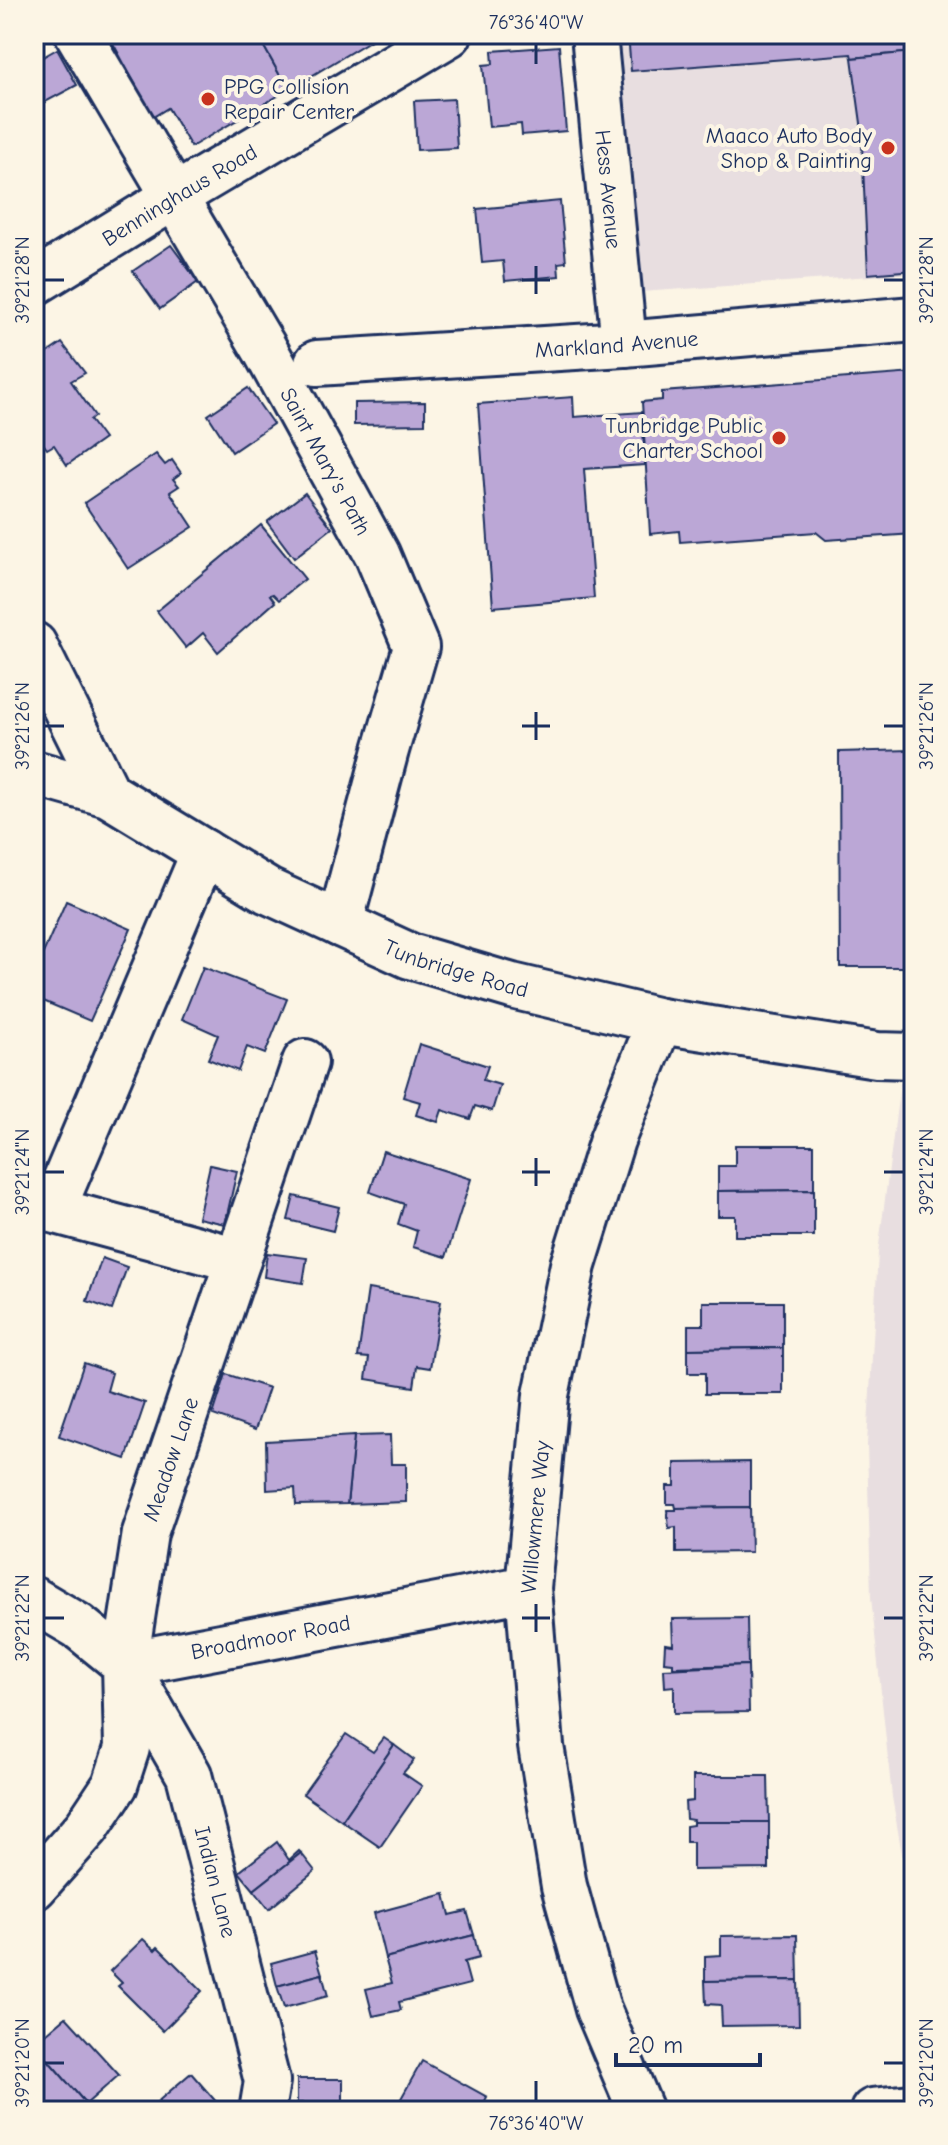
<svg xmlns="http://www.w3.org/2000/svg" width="948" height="2145" viewBox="0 0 948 2145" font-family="'Comic Neue',sans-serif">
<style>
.built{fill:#e8dee0}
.building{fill:#bba7d6;stroke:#1b2f5e;stroke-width:2}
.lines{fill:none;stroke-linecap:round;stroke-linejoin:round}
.minor-casing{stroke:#1b2f5e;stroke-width:50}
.minor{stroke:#fcf5e5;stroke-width:44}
.ticks{fill:none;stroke:#1b2f5e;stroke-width:3}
.poi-dot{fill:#c8321e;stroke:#fcf5e5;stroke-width:3}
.labels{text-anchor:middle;stroke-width:8;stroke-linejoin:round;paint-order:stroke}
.poi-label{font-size:22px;fill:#1b2f5e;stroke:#fcf5e5;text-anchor:end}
.street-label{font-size:22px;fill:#1b2f5e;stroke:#fcf5e5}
.neatline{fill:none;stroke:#1b2f5e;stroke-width:3}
.ticks-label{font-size:20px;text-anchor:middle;fill:#1b2f5e}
</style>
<rect width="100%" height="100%" fill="#fcf5e5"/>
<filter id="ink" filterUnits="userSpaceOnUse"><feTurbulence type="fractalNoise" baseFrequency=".0125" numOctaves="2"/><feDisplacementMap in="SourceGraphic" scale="16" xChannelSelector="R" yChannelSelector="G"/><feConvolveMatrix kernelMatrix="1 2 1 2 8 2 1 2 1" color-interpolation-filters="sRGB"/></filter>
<g filter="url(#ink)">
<!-- built -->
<g class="built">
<path d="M619 34H914V273L641 292Z"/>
<path d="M900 1083H914V1923L892 1797 871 1597 867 1444 878 1253Z"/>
</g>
<!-- building -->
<g class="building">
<path d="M108 34H257L288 90 191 147 168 108 153 117Z"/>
<path d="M257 34H381L288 90Z"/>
<path d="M628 34H914V52L852 58 851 54 631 71Z"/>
<path d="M559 46 566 131 522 135 521 124 489 127 483 65 493 64 492 51Z"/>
<path d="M57 49 77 85 38 106 34 98V62Z"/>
<path d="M914 52V270L868 274 861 123 852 58Z"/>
<path d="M454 99 457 148 417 150 414 101Z"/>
<path d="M560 201 566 262 558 263 559 276 505 281 503 261 482 263 477 209Z"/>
<path d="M171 245 198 282 160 309 133 271Z"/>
<path d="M62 343 85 373 71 381 95 416 90 420 104 439 67 465 54 445 47 449 34 431V362Z"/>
<path d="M914 373V534L826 540 816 532 680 542 679 531 650 534 642 402 662 400V392Z"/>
<path d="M248 388 273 424 232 452 208 415Z"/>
<path d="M573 397 574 417 642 412 645 465 584 469 594 598 493 607 478 404Z"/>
<path d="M425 402V424L354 425V403Z"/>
<path d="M156 454 165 465 172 460 181 473 173 479 179 486 170 492 193 527 128 569 84 503Z"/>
<path d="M305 493 332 528 294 558 267 522Z"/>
<path d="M261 525 305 579 279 600 273 594 270 595 275 602 218 652 203 633 186 648 157 611Z"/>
<path d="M911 750V770H914V967H840L839 752Z"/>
<path d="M66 901 131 929 90 1021 34 997V974Z"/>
<path d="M203 967 287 999 265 1054 247 1047 238 1071 208 1059 218 1035 182 1019Z"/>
<path d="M419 1044 488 1066 483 1080 500 1085 492 1111 475 1106 470 1119 442 1110 438 1122 416 1115 420 1102 403 1097Z"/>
<path d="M735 1145H814V1190L718 1191V1166H735Z"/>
<path d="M383 1151 471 1179 446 1257 413 1247 417 1231 398 1224 404 1204 370 1192Z"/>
<path d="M210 1165 237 1171 225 1224 198 1218Z"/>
<path d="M814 1190V1236H735V1216H718V1191Z"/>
<path d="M294 1196 339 1207 333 1231 288 1220Z"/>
<path d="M267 1253 307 1258 303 1283 264 1277Z"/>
<path d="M102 1258 127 1267 112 1310 87 1301Z"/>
<path d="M368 1289 441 1301 430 1368 417 1366 414 1387 366 1379 369 1358 358 1357Z"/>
<path d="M703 1302H783V1348L688 1349V1325H703Z"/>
<path d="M783 1348V1394H705V1373H688V1349Z"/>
<path d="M84 1363 112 1373 107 1391 145 1403 126 1459 59 1436Z"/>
<path d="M226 1374 269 1388 255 1430 213 1415Z"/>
<path d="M390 1435 391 1464H406V1502L347 1504 354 1436Z"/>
<path d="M354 1436 347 1504 296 1505 295 1488 267 1490 266 1441Z"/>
<path d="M750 1462V1507L676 1508 675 1504H667V1486H675V1463Z"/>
<path d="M750 1507 751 1552 676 1553V1527L669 1528 667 1510H676V1508Z"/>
<path d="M747 1618 748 1665 673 1667V1663L664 1662 665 1644 673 1645 672 1619Z"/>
<path d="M748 1665 749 1712 674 1713V1686L665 1687 664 1669Z"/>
<path d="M346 1734 373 1752 384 1738 394 1745 342 1821 303 1794Z"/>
<path d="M394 1745 414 1760 403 1773 422 1786 380 1847 342 1821Z"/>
<path d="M693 1776H768L769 1822H693V1820L686 1819 685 1802 693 1801Z"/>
<path d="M693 1822H769V1869L693 1870V1842H686V1826L693 1825Z"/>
<path d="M277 1842 289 1860 299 1851 301 1853 254 1890 239 1872Z"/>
<path d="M301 1853 315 1871 269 1909 254 1890Z"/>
<path d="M445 1894 450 1915 467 1911 474 1935 385 1958 374 1913Z"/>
<path d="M474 1935 479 1958 464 1962 470 1984 399 2002 401 2010 373 2016 366 1989 392 1983 385 1958Z"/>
<path d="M797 1935 798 1980 705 1981V1956L721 1955V1936Z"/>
<path d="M143 1939 155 1950 158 1947 202 1991 163 2031 118 1986 122 1983 110 1971Z"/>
<path d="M315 1951 322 1974 277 1986 271 1963Z"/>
<path d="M322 1974 328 1996 284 2008 277 1986Z"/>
<path d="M798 1980 799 2025 722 2026 721 2005 706 2004 705 1981Z"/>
<path d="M66 2017 119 2075 86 2104 34 2044Z"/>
<path d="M34 2044 86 2104 78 2111H34Z"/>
<path d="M422 2061 487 2097 480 2111H415L399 2102Z"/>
<path d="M191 2073 219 2105 213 2111H164L156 2103Z"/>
<path d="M297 2079H343V2105L297 2103Z"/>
<path d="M399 2102 413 2110 415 2111H394Z"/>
<path d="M297 2103 343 2105V2111H297Z"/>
</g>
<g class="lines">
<!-- minor casing -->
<g class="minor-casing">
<g id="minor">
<path id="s1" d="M78 34 264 348 377 554 416 647 386 750 340 924"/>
<path id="s2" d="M594 34 624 344"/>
<path id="s3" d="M34 283 174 197 449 34"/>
<path id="s4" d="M317 363 624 344 914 319"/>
<path d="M34 645 108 794"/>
<path id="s5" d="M34 773 108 794 268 891 410 956 512 986 660 1021 877 1055 914 1056"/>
<path d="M34 1205 238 1260 145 1533 125 1664 127 1748 115 1785 87 1827 34 1887"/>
<path d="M53 1209 204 852"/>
<path d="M238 1260 305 1062"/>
<path id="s6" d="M34 1600 78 1626 125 1664 189 1775 267 2081 262 2111"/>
<path id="s7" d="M125 1664 528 1588"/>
<path id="s8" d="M641 2111 598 2009 564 1886 541 1746 528 1588 546 1395 573 1265 612 1140 660 1021"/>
<path d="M873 2111 914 2107"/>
</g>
</g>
<!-- minor -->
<use href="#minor" class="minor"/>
</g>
</g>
<!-- ticks -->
<path class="ticks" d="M536 44V64M536 266V294M44 280H64M522 280H550M884 280H904M536 712V740M44 726H64M522 726H550M884 726H904M536 1158V1186M44 1172H64M522 1172H550M884 1172H904M536 1604V1632M44 1618H64M522 1618H550M884 1618H904M44 2063H64M884 2063H904M536 2081V2101"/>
<!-- markers -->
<g class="poi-dot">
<circle cx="208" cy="99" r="8"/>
<circle cx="888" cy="148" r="8"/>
<circle cx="779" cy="438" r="8"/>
</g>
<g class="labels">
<!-- poi labels -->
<g class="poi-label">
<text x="224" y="94" text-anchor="start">PPG Collision<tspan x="224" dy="25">Repair Center</tspan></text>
<text x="872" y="143">Maaco Auto Body<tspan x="872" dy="25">Shop &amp; Painting</tspan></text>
<text x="763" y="433">Tunbridge Public<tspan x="763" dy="25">Charter School</tspan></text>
</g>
<!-- street labels -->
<g class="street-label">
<text dy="8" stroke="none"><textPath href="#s2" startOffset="156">Hess Avenue</textPath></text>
<text dy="8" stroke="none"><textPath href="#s3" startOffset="170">Benninghaus Road</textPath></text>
<text dy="8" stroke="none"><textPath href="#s4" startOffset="300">Markland Avenue</textPath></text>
<text dy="8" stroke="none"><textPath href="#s1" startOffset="494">Saint Mary's Path</textPath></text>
<text dy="8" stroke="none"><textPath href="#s5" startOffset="468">Tunbridge Road</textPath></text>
<text transform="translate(170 1459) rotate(-71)" y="8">Meadow Lane</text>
<text dy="8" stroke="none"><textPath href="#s8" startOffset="610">Willowmere Way</textPath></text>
<text dy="8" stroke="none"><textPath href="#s7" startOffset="148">Broadmoor Road</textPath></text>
<text dy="8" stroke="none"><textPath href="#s6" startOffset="350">Indian Lane</textPath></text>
</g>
</g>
<!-- margin -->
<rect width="948" height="2145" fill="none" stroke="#fcf5e5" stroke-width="88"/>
<!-- scale -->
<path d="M616 2053v12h144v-12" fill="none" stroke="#1b2f5e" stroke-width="4"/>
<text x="628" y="2053" font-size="24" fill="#1b2f5e" stroke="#fcf5e5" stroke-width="6" paint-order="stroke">20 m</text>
<rect x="44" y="44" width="860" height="2057" class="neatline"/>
<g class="ticks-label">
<text x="536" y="29">76°36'40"W</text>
<text transform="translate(22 280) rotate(-90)" y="7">39°21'28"N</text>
<text transform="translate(926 280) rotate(-90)" y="7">39°21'28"N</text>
<text transform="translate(22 726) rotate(-90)" y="7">39°21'26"N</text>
<text transform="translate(926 726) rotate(-90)" y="7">39°21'26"N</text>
<text transform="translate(22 1172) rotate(-90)" y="7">39°21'24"N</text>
<text transform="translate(926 1172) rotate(-90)" y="7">39°21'24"N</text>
<text transform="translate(22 1618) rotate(-90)" y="7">39°21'22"N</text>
<text transform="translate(926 1618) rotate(-90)" y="7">39°21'22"N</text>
<text transform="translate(22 2063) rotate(-90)" y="7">39°21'20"N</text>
<text transform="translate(926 2063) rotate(-90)" y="7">39°21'20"N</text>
<text x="536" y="2130">76°36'40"W</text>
</g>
</svg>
